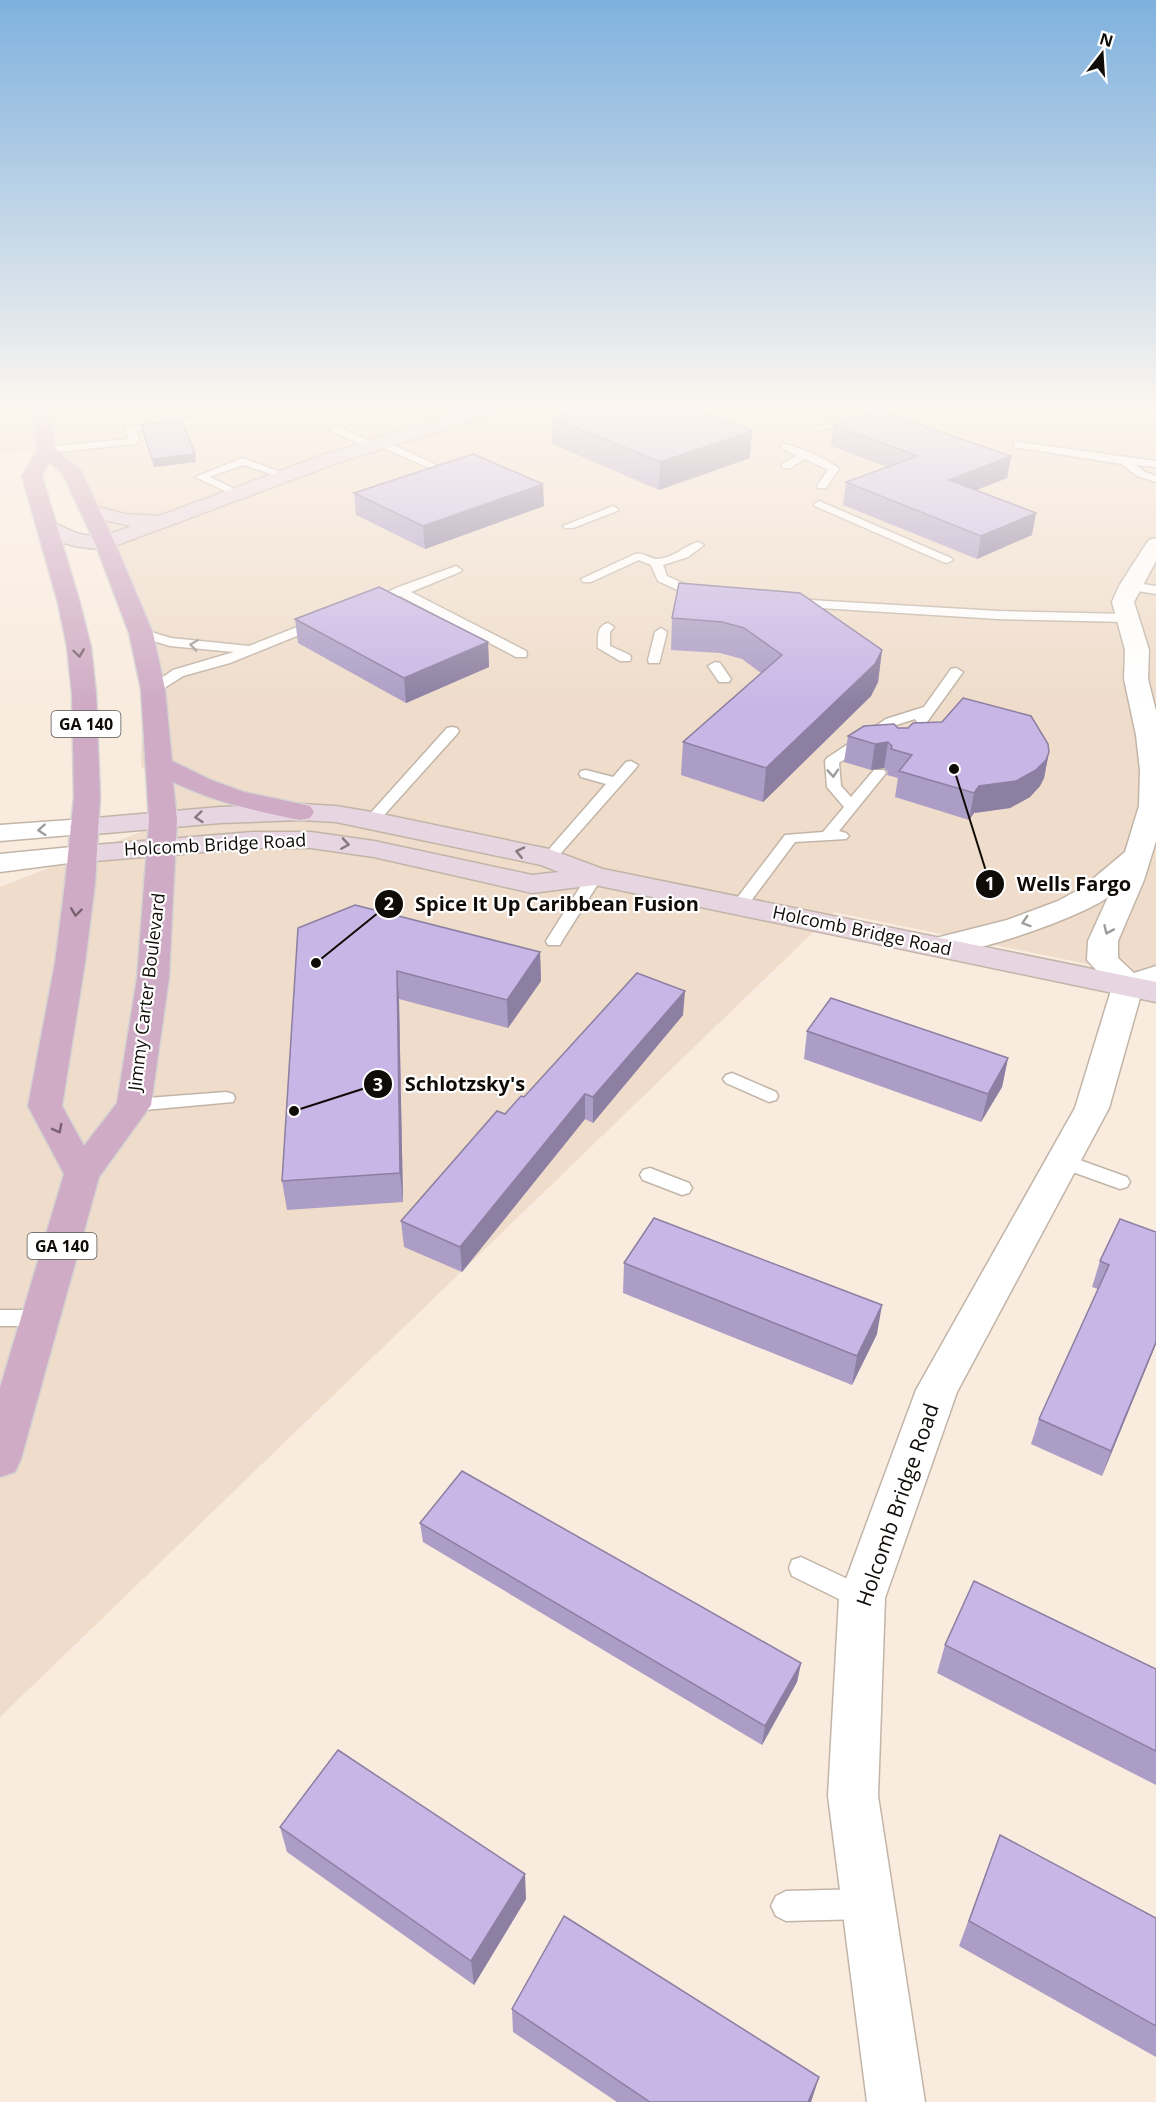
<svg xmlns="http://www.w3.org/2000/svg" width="1156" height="2102" viewBox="0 0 1156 2102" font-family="'Open Sans',sans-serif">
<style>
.built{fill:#efdcca}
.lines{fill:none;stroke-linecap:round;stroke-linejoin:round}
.lane-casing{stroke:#c2b5a8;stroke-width:3}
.street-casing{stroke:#c2b5a8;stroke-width:3}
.secondary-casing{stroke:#c2b5a8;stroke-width:3}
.primary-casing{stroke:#d4d3d2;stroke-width:3}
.lane{fill:#fff;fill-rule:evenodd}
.street{fill:#fff;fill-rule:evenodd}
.secondary{fill:#e7d5e2;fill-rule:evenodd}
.primary{fill:#cfabc5;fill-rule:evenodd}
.wall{fill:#ac9dc6}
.shaded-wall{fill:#8c7fa1}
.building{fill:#c8b6e6;stroke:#8c7fa1;stroke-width:1.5}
.oneway{stroke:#9f9d9c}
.oneway2{stroke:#796370}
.oneway3{stroke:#867a7f}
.labels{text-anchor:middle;stroke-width:4.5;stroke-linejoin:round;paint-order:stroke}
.shield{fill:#fff;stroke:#575451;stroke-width:1.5}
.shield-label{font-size:16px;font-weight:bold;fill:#0f0b07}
.street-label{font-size:18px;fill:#0f0b07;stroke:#fff}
.near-street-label{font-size:21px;fill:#0f0b07;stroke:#fff}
.leader{fill:none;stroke:#0f0b07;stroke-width:2}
.callout-dot{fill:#0f0b07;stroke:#fff;stroke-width:2}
.mark-label{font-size:18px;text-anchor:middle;font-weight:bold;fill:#fff}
.callout-label{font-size:20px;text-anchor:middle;font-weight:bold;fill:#0f0b07;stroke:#fff;stroke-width:4.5;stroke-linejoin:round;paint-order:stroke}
</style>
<rect width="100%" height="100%" fill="#f9ebde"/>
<!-- built -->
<path class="built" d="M0 410H1156V978L834 912 0 1717V887L169 821 163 788 141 766 143 680 107 550 64 452 0 453Z"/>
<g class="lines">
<!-- lane casing -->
<g class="lane-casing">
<g id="lane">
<path d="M446 410H460L473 416 468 419Z"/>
<path d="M846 418 872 425 867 428 846 424 819 431 814 428Z"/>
<path d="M195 419 198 420V424L136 431 140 441 135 444 46 453 41 450 46 447 129 439 125 429 126 427Z"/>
<path d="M331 427H339L375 443V440H383L438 466 429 468 375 444V447H367L331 431Z"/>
<path d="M1018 442 1156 461V467L1136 465 1145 472 1156 476V482L1137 476 1122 464 1014 447V443Z"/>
<path d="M781 444C792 443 831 461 839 469L826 488H818L817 486 828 470 805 459 790 468H782V464L797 456 781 448Z"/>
<path d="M243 458 291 476 286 479 243 465 209 477 242 492 243 494 238 497 195 477Z"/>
<path d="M819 501 951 558 953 560 947 563 943 562 815 506 814 504Z"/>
<path d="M613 506 618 509 617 511 573 528H565L563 526Z"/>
<path d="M698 542 704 545 688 557 663 565 667 576 691 587 706 589V595L684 593 658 581 651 565 639 560 591 582H583L581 579 635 554C644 552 650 559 658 559 674 558 684 546 698 542Z"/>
<path d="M456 566 462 570 460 572 411 592 526 651 527 654 526 657H516L400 596 371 607 365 603 396 588Z"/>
<path d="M1130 582 1156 586V594L1126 589V583Z"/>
<path d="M792 599 998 611 1127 614 1133 618 1127 622 998 619 788 606 786 603Z"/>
<path d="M320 618 326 622 324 625 230 663 183 676 158 692 153 693 146 689 173 670 234 652 170 646 137 636 135 633 137 630 141 629 171 638 249 646Z"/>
<path d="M608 623 614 627 610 632V646L630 655 631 658 630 661H620L598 648C598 638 596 626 608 623Z"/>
<path d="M661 628 667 632 660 660 659 663H649L648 660 655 632Z"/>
<path d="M715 662 720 663 731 679 729 682H719L708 666Z"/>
<path d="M956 668 963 672 927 722H917L915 719 896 725 839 763 841 786 851 797 874 770H884L886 773 839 831 846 833 849 836 846 839 795 842 745 909H733L731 906 785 835 823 832 844 807 827 787 825 761 827 758 886 719 924 707 951 669Z"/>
<path d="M452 727 457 728 459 731 457 734 377 823H367L364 820 367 817 447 728Z"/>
<path d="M631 761 638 765 636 768 554 861H544L541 858 544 855 606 784 581 777 579 774 581 771 586 770 613 777 626 762Z"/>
<path d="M595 871 603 876 562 941 560 945H548L546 941 587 876Z"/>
<path d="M732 1073 776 1092 778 1096 776 1100 769 1102 726 1083 723 1079 726 1075Z"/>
<path d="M226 1092 233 1094 235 1098 233 1102 134 1111 127 1110 125 1105 127 1100 134 1099Z"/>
<path d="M1063 1154 1127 1177 1130 1182 1127 1187 1120 1189 1056 1166 1053 1161 1056 1156Z"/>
<path d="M650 1168 689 1183 692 1188 689 1193 682 1195 643 1180 640 1175 643 1170Z"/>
<path d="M0 1310H42L50 1312 53 1318 50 1324 42 1326H0Z"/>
<path d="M801 1557 871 1590 875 1598 871 1606 862 1609 853 1606 792 1576 789 1568 792 1560Z"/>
<path d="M866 1889 876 1894 881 1904 876 1914 866 1919 786 1921 776 1916 771 1906 776 1896 786 1891Z"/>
</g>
</g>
<!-- street casing -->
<g class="street-casing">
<g id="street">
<path d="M1156 538V561L1134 602 1149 650 1148 679 1156 711V841L1144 880 1118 941V958L1134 973 1156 966V986L1142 991 1109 1108 957 1392 885 1598 878 1796 925 2102H867L828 1796 839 1598 916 1390 1075 1108 1112 987 1087 960 1088 941 1108 897C1082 917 958 961 928 954L924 947 928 940 1007 920 1058 901 1082 888 1125 852 1139 806 1140 770 1136 735 1124 679 1125 650 1112 602 1119 586 1146 544 1149 540Z"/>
<path d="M84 819 94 821 98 827 94 833 0 841V825Z"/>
<path d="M82 846 92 848 96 854 92 860 0 872V854Z"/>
</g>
</g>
<!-- secondary casing -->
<g class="secondary-casing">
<g id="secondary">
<path d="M469 410H498L495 414 337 463 112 547C93 552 49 544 38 527L41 523C56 519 66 531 80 534 99 539 113 533 131 526L83 515 80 511 83 507 90 505 125 514 159 516 323 455Z"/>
<path d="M300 804 336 806 372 812 549 849 603 869 1156 982V1002L595 885 532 893 374 857 311 848H253L82 862 72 860 68 854 72 848 82 846 253 832H311L374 841 532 875 559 872 541 865 336 822 300 820 220 823 84 835 74 833 70 827 74 821 84 819 220 807Z"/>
</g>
</g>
<!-- primary casing -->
<g class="primary-casing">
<path id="primary" d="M32 410H50L55 448 81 471 115 543 153 633 165 689 172 761 211 780 244 792 310 806 314 812 310 818 300 820C256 811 214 802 173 782L177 820 169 978 151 1105 99 1177 21 1459 15 1472 0 1477V1388L64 1174 28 1106 55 963 65 884 74 797 72 693 67 647 58 603 22 476 37 450ZM49 462 63 474 95 543 129 633 141 689 149 820 137 978 117 1103 84 1146 62 1106 85 963 95 884 100 797 96 693 91 647 80 603 42 476Z"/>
</g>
<!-- lane -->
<use href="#lane" class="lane"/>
<!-- street -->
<use href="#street" class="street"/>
<!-- secondary -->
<use href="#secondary" class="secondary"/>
<!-- primary -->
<use href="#primary" class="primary"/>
</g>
<!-- wall -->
<g class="wall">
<path d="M552 418 752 431 750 458 659 490 552 444Z"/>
<path d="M141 425 196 462 154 467 143 432Z"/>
<path d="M833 425 1011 456 1007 478 976 490 1032 535 977 559 843 505 846 482 887 467 831 446Z"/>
<path d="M354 493 544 506 425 549 356 515Z"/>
<path d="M679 583 882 650 878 682 871 696 763 802 681 775 683 742 761 673 742 659 720 653 671 650 672 618Z"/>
<path d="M295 619 488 642 489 667 406 703 298 643Z"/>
<path d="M942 722 1049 752 1044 778 1040 786 1030 797 1010 808 974 813 969 820 895 797 898 778 887 775 888 772 884 768 871 770 844 762 848 736 898 728H908Z"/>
<path d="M298 928 540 952 541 981 508 1028 399 999 403 1202 287 1210 282 1181Z"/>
<path d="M683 1015 593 1123 585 1119 462 1272 404 1247 401 1221 505 1114Z"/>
<path d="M807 1031 1008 1058 1002 1087 981 1122 804 1059Z"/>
<path d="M1156 1232V1344L1102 1476 1031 1444 1039 1419 1098 1289 1092 1287 1100 1261Z"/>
<path d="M624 1263 877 1334 852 1385 623 1293Z"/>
<path d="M420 1523 801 1663 797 1682 762 1745 423 1542Z"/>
<path d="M945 1645 1156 1669V1785L937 1673Z"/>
<path d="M280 1827 526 1899 474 1985 287 1852Z"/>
<path d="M1000 1835 1156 1918V2057L959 1946Z"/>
<path d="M512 2009 819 2077 811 2102H617L513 2032Z"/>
</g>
<!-- shaded-wall -->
<g class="shaded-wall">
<path d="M752 431 750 458 659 490 660 462Z"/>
<path d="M195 454 196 462 154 467 152 459Z"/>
<path d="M1011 456 1007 478 946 502 949 480Z"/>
<path d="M543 484 544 506 425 549 423 526Z"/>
<path d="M1036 513 1032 535 977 559 981 536Z"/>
<path d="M488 642 489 667 406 703 404 678Z"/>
<path d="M882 650 878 682 871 696 763 802 766 768Z"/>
<path d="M888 742 884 768 871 770 875 744Z"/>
<path d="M1049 752 1044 778 1040 786 1030 797 1010 808 974 813 969 820 974 793 979 786Z"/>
<path d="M540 952 541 981 508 1028 507 1000Z"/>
<path d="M397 971 399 999 403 1202 400 1173Z"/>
<path d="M685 991 683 1015 593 1123V1097Z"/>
<path d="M1008 1058 1002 1087 981 1122 988 1094Z"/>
<path d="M585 1094V1119L462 1272 460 1247Z"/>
<path d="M882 1305 877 1334 852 1385 857 1356Z"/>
<path d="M1156 1342V1344L1102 1476 1111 1451Z"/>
<path d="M801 1663 797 1682 762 1745 765 1726Z"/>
<path d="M525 1874 526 1899 474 1985 471 1961Z"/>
<path d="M819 2077 811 2102H808Z"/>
</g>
<!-- building -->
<g class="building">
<path d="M577 410H696L752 431 660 462 552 418Z"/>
<path d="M877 410 1011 456 949 480 1036 513 981 536 846 482 918 456 833 425Z"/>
<path d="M182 421 195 454 152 459 141 425Z"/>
<path d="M473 454 543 484 423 526 354 493Z"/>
<path d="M679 583 800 593 882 650 875 664 766 768 683 742 782 655 744 628 722 622 672 618Z"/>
<path d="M379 587 488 642 404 678 295 619Z"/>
<path d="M963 698 1031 716 1048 744 1049 752 1046 760 1036 770 1016 781 979 786 974 793 899 771 912 755 891 749 892 746 888 742 875 744 848 736 864 726 894 724 898 728H908L913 723 942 722Z"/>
<path d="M355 905 540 952 507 1000 397 971 400 1173 282 1181 298 928Z"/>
<path d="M637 973 685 991 593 1097 585 1094 460 1247 401 1221 497 1111 505 1114 521 1096 524 1097Z"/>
<path d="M831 998 1008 1058 988 1094 807 1031Z"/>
<path d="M654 1218 882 1305 857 1356 624 1263Z"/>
<path d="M1120 1219 1156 1232V1342L1111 1451 1039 1419 1109 1265 1100 1261Z"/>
<path d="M462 1471 801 1663 765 1726 420 1523Z"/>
<path d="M974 1581 1156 1669V1751L945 1645Z"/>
<path d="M338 1750 525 1874 471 1961 280 1827Z"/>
<path d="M1000 1835 1156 1918V2026L969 1921Z"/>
<path d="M564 1916 819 2077 808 2102H650L512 2009Z"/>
</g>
<!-- one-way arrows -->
<defs><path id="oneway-chevron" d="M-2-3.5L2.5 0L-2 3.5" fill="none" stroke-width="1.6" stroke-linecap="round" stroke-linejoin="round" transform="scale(1.5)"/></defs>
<g class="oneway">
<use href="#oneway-chevron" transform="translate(194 645) rotate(-172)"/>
<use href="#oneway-chevron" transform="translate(833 773) rotate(86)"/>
<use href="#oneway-chevron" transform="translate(42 830) rotate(176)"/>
<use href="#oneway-chevron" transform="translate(1026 922) rotate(162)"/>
<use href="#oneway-chevron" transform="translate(1108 930) rotate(114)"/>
</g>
<g class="oneway2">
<use href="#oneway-chevron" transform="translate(79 653) rotate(82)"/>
<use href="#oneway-chevron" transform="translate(76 912) rotate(97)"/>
<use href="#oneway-chevron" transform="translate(58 1129) rotate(62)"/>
</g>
<g class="oneway3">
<use href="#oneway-chevron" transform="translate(199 817) rotate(174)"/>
<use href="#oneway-chevron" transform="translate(345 844) rotate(9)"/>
<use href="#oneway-chevron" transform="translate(520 852) rotate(-167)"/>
</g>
<!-- sky -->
<linearGradient id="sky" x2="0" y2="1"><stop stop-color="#7fb1de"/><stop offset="0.58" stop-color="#fcf6f0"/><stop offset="1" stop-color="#fcf6f0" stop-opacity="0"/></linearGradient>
<rect width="1156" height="704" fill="url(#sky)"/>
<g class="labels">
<!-- shield labels -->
<g class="shield">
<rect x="51.5" y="711" width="69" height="26" rx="4.5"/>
<rect x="27.5" y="1233" width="69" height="26" rx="4.5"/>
</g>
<g class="shield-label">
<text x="86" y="730">GA 140</text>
<text x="62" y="1252">GA 140</text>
</g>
<!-- street labels -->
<g class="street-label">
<text transform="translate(215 845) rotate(-3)" y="6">Holcomb Bridge Road</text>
<text transform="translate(862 931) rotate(12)" y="6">Holcomb Bridge Road</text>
<text transform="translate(147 992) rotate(-83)" y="6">Jimmy Carter Boulevard</text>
</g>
<!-- near-street labels -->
<g class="near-street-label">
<text transform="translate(898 1505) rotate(-71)" y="7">Holcomb Bridge Road</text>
</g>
</g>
<!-- callouts -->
<path class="leader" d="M954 769L990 884M316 963L389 904M294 1111L378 1084"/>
<g class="callout-dot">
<circle cx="954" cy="769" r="6"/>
<circle cx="316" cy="963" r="6"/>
<circle cx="294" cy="1111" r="6"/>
<circle cx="990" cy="884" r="15"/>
<circle cx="389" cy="904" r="15"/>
<circle cx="378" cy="1084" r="15"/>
</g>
<g class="mark-label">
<text x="990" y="890">1</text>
<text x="389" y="910">2</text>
<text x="378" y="1091">3</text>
</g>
<g class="callout-label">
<text x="1074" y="891">Wells Fargo</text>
<text x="557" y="911">Spice It Up Caribbean Fusion</text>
<text x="465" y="1091">Schlotzsky's</text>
</g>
<!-- north arrow -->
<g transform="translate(1102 54) rotate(17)" stroke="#ffffff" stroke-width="4.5" paint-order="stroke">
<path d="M0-4.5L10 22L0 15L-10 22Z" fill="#0f0b07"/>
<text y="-9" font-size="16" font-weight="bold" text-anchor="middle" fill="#0f0b07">N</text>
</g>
</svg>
